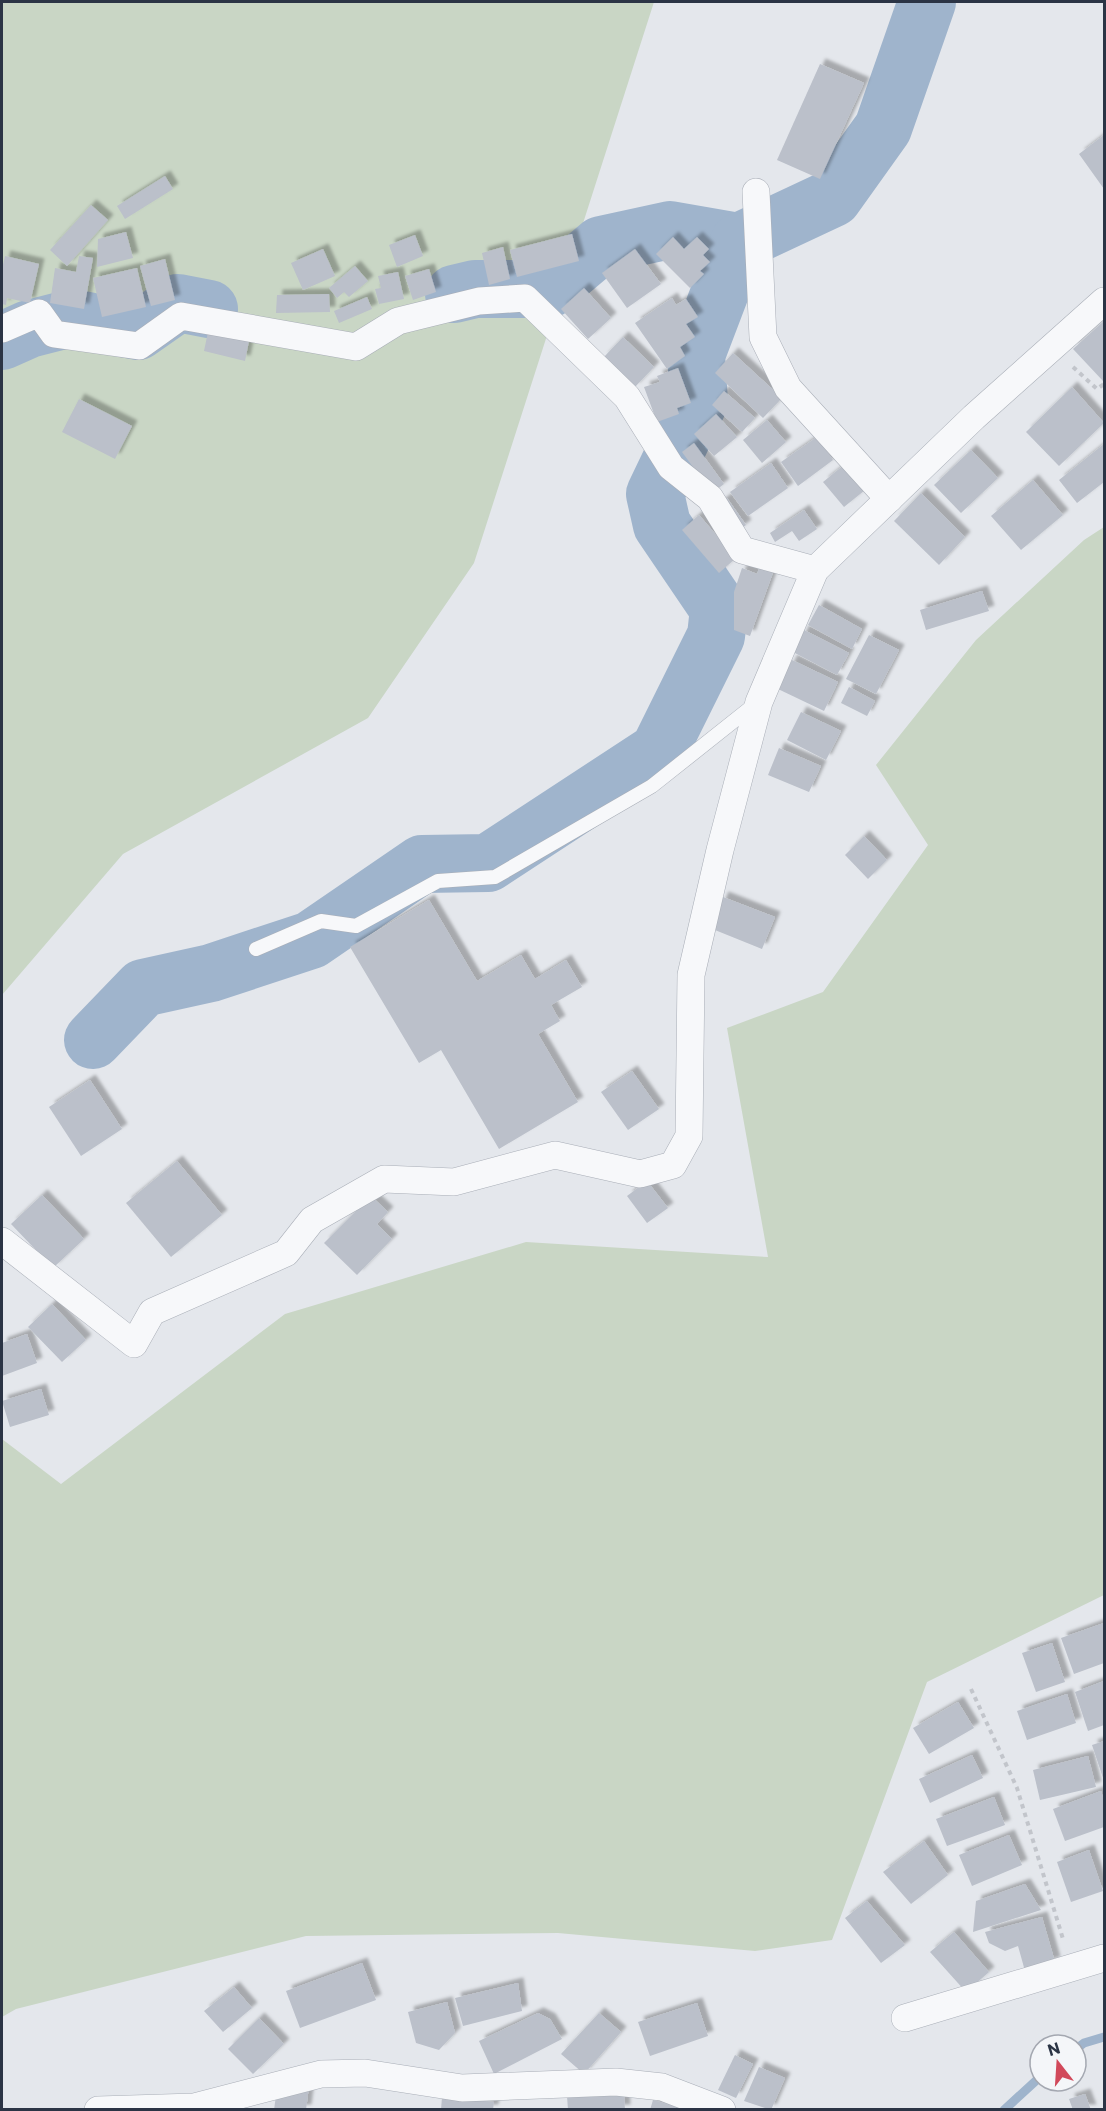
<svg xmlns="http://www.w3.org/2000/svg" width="1106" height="2111" viewBox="0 0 1106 2111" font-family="Commissioner,sans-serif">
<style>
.green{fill:#c9d6c5}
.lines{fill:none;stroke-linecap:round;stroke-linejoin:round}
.stream{stroke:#9fb4cc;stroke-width:9}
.river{stroke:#9fb4cc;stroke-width:58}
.building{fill:#bbc0ca;filter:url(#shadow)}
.service-casing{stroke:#a9aeb7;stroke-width:15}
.minor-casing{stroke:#a9aeb7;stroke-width:28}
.path{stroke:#c2c5cb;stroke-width:4;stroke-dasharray:4.5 4.5;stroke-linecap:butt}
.service{stroke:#f7f8fa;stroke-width:14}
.minor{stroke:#f7f8fa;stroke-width:27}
</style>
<defs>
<filter id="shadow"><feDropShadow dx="5.5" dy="-5.5" stdDeviation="1.5" flood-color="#0004"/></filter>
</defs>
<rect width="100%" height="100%" fill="#e4e7ec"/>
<!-- green -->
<g class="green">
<path d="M2 2H654L474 563 368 718 123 854 2 995Z"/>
<path d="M1104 527V1595L927 1682 832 1940 755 1951 558 1933 306 1936 16 2009 2 2017V1439L61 1484 285 1314 526 1242 768 1257 727 1028 823 992 928 845 876 765 976 640 1084 540Z"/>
</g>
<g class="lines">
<!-- stream -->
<g class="stream">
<path d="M1076 2049 1084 2043 1104 2037"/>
<path d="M1004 2110 1040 2077"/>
</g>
<!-- river -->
<g class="river">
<path d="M454 294 475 289H549L601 245 670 230 739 242 833 198 883 128 927 2"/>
<path d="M2 341 29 329 72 318 138 331 178 303 209 309"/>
<path d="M93 1040 143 988 211 973 311 940 422 864 488 863 659 751 716 636 719 609 662 525 655 494 699 402 696 355 739 242"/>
</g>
</g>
<!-- building -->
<g class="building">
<path d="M820 64 864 83 820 179 777 160Z"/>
<path d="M1104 135V189L1079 154Z"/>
<path d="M165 176 173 189 125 219 117 206Z"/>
<path d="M91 205 108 220 67 266 50 250Z"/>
<path d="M126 232 133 258 97 267 98 239Z"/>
<path d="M572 234 579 261 517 277 510 250Z"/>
<path d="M415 235 423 256 397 267 389 245Z"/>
<path d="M673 237 684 249 697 237 709 249 703 255 710 262 700 271 704 274 690 288 656 254Z"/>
<path d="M503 247 510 279 489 285 482 253Z"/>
<path d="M323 249 335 276 303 290 291 263Z"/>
<path d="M635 249 661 284 627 308 602 273Z"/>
<path d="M5 256 39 264 30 303 7 298 6 305 2 304V269Z"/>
<path d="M79 256 93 258 84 309 50 303 55 268 76 272Z"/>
<path d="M165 259 175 300 151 306 140 266Z"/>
<path d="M355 266 368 281 349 297 344 292 337 298 329 288Z"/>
<path d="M137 268 146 307 102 317 93 278Z"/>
<path d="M429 269 436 292 413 300 405 276Z"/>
<path d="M398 272 404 299 379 304 375 289 381 288 378 276Z"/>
<path d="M584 288 611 318 588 339 561 309Z"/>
<path d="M329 294 330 312 276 313 277 295Z"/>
<path d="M367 297 372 309 339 323 334 311Z"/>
<path d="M672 298 676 305 686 299 698 317 686 324 695 337 680 347 685 356 667 369 635 323Z"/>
<path d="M1104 321V379L1103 381 1073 349Z"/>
<path d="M208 332 249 341 245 361 204 351Z"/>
<path d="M623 337 654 367 634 388 603 358Z"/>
<path d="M733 353 782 398 763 418 715 373Z"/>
<path d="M678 368 691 403 677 408 679 414 657 422 644 387 660 382 657 376Z"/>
<path d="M1072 387 1104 423 1059 466 1026 432Z"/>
<path d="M724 391 755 418 742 432 712 405Z"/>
<path d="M79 399 132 426 115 459 62 432Z"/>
<path d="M716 414 737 437 714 456 694 434Z"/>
<path d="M767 420 786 442 762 463 743 440Z"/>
<path d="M817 437 833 460 798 486 781 462Z"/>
<path d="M694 443 724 484 712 493 682 452Z"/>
<path d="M1104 444V482L1077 503 1059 480Z"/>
<path d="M971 450 998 478 961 513 934 485Z"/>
<path d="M771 463 788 488 748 516 730 492Z"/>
<path d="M844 465 865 490 844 507 823 482Z"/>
<path d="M1033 480 1063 515 1021 550 991 516Z"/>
<path d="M921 493 965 537 939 565 894 521Z"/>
<path d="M727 498 746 525 738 531 718 505Z"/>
<path d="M804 510 817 529 799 541 792 531 775 542 770 533Z"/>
<path d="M699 515 736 558 719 573 682 530Z"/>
<path d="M762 562 775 567 750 636 734 630V592L742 568 757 574Z"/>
<path d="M982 591 989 611 926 630 920 610Z"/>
<path d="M819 605 862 629 852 649 808 625Z"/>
<path d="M804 630 849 653 837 675 793 652Z"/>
<path d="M869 635 899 650 876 694 846 679Z"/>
<path d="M792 660 838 682 824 711 778 689Z"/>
<path d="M849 687 875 701 867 716 841 703Z"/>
<path d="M801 712 841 731 826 760 787 740Z"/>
<path d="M779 748 821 766 809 792 768 775Z"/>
<path d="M864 836 887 860 868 879 845 855Z"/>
<path d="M723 897 775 917 762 949 710 928Z"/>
<path d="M429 900 477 981 521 955 535 979 566 960 582 987 551 1005 560 1021 538 1034 578 1102 499 1149 441 1050 419 1063 350 947Z"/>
<path d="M632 1071 659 1109 628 1130 601 1092Z"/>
<path d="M90 1080 122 1129 81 1156 49 1107Z"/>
<path d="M177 1161 222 1215 171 1257 126 1203Z"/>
<path d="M647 1181 668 1208 647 1223 627 1196Z"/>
<path d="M42 1195 84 1239 53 1268 11 1224Z"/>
<path d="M371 1196 388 1212 377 1224 392 1239 357 1275 324 1243Z"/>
<path d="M52 1304 86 1340 62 1362 28 1327Z"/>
<path d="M27 1334 37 1363 2 1376V1343Z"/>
<path d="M41 1389 49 1415 10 1427 2 1401Z"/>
<path d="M1104 1623V1663L1074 1674 1061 1638Z"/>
<path d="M1052 1643 1065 1682 1036 1692 1022 1653Z"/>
<path d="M1104 1681V1725L1088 1731 1075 1692Z"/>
<path d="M1067 1694 1076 1723 1027 1740 1017 1711Z"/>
<path d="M958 1702 974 1728 929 1754 913 1728Z"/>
<path d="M1104 1741V1781L1092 1745Z"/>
<path d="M972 1755 983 1778 930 1803 919 1779Z"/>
<path d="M1088 1756 1096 1787 1040 1800 1033 1770Z"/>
<path d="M1101 1791 1104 1801V1827L1065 1841 1053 1809Z"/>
<path d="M994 1797 1005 1825 947 1846 936 1819Z"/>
<path d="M1009 1835 1022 1865 972 1886 959 1855Z"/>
<path d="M924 1841 948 1875 911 1904 883 1872Z"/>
<path d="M1089 1850 1103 1891 1071 1902 1057 1862Z"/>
<path d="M1025 1884 1041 1910 973 1932 976 1901Z"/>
<path d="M867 1901 905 1945 881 1963 845 1918Z"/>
<path d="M1042 1917 1055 1962 1025 1971 1018 1946 1005 1951 989 1943 985 1932Z"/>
<path d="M954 1932 989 1972 966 1992 930 1952Z"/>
<path d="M362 1963 376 2000 300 2028 286 1991Z"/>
<path d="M518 1983 522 2011 463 2026 455 1998Z"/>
<path d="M234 1987 252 2008 223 2032 204 2011Z"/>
<path d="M447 2002 455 2033 439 2050 416 2043 408 2012Z"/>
<path d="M697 2003 708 2036 650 2056 638 2022Z"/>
<path d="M538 2013 550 2019 562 2039 494 2074 479 2041Z"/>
<path d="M599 2013 621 2032 584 2074 561 2054Z"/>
<path d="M259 2018 284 2044 253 2074 228 2049Z"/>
<path d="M735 2055 753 2064 736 2098 718 2090Z"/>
<path d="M759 2067 785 2078 771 2110 744 2101Z"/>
<path d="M278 2081 309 2086 306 2110H274Z"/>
<path d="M624 2093 625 2110H568L567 2096Z"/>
<path d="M1085 2094 1091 2110H1073L1069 2099Z"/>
<path d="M442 2097 494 2102 493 2110H441Z"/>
<path d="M653 2100 687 2109V2110H650Z"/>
</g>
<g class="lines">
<!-- service casing -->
<g class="service-casing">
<path id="service" d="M256 949 321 921 356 926 438 881 495 877 652 786 754 705"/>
</g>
<!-- minor casing -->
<g class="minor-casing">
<g id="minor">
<path d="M756 192 763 337 788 388 889 499"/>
<path d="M2 329 39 313 54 334 139 346 181 316 356 347 398 321 479 301 525 298 627 397 671 467 710 498 742 550 815 570"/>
<path d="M2 1241 134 1344 152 1312 286 1253 312 1220 384 1179 454 1182 555 1155 640 1174 673 1165 689 1136 691 975 720 850 759 702 815 570 974 417 1104 301"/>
<path d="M905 2018 1104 1958"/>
<path d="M98 2110 194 2107 321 2074 365 2073 462 2088 616 2082 662 2087 722 2110"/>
</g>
</g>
<!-- path -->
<g class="path">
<path d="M1073 367 1097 389 1104 384"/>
<path d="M971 1689 1017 1788 1063 1939"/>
</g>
<!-- service -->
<use href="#service" class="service"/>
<!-- minor -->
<use href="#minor" class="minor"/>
</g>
<!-- border -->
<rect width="1106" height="2111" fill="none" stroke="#2b3445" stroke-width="6"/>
<!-- north arrow -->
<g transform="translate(1058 2063) rotate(343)"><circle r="28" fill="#f4f6f9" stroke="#a4a8b1" stroke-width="1.5"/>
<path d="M0-4.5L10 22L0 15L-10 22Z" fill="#d1495b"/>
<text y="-9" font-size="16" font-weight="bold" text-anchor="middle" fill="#2b3445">N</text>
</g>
</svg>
